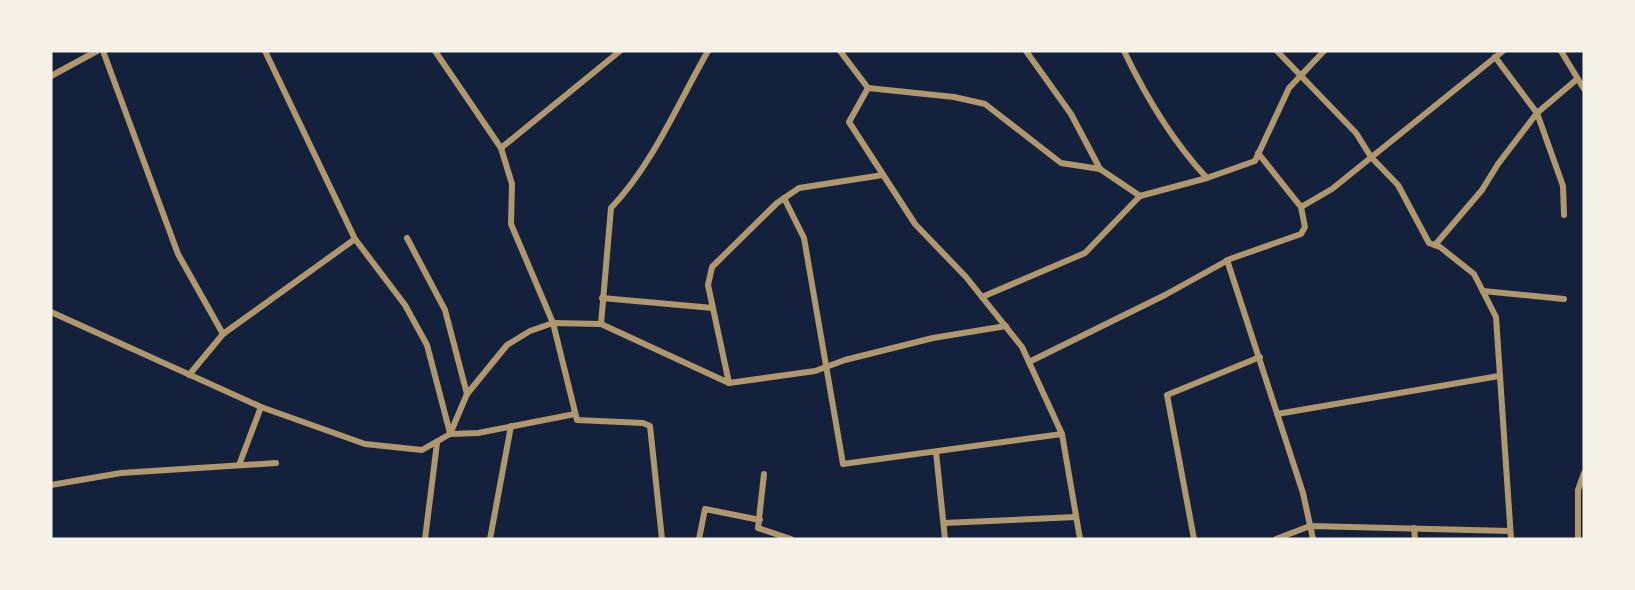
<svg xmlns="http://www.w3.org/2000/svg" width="1635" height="590" viewBox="0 0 1635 590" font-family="'PT Sans',sans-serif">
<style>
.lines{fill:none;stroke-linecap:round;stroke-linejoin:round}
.minor{stroke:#b1986c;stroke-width:6}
</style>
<rect width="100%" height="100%" fill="#14213d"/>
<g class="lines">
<!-- minor -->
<g class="minor">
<path d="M103 51 178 254 223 334"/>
<path d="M265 51 355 239 405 305 427 345 450 433"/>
<path d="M435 51 501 148 512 184 511 224 553 323 577 420 643 423 650 426 662 539"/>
<path d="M840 51 868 88 849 122 915 224 966 277 1022 347 1062 434 1080 539"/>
<path d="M1026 51 1071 114 1100 169"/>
<path d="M1277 51 1356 133 1371 157 1398 185 1429 243 1440 247 1474 274 1496 317 1511 539"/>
<path d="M1561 51 1584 89"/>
<path d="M1495 57 1537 113 1563 186 1564 215"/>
<path d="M51 76 97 51"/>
<path d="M868 88 954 97 985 104 1061 163 1100 169 1140 196"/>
<path d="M501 148 620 51"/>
<path d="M1258 153 1301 207 1332 189 1503 51"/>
<path d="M1207 178 1255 161 1289 88 1324 51"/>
<path d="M784 198 804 238 843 464 1062 434"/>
<path d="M407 238 445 310 467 394"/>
<path d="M1435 245 1482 190 1498 164 1537 113 1576 80"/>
<path d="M1227 260 1303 493 1313 539"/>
<path d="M1483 291 1564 299"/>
<path d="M982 297 1085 253 1140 196 1207 178C1172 141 1146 97 1124 51"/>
<path d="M602 298 713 308"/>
<path d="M51 312 261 407 365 444 422 450 450 434 467 394 507 345 530 331 553 323 601 324 729 383 815 371 845 360 933 338 1006 326"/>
<path d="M601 324 611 208C653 164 678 103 708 51"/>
<path d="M1029 362 1165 295 1230 259 1301 234 1305 227 1301 207"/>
<path d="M189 375 223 334 355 239"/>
<path d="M729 383 708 285 712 267 777 203 799 188 883 175"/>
<path d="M1277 414 1499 376"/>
<path d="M450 434 478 433 575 414"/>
<path d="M936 452 945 539"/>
<path d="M239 465 261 407"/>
<path d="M764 474 758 528 791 539"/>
<path d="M51 485 121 473 276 463"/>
<path d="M944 523 1076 517"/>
<path d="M1414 528 1415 539"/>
<path d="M425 539 437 443"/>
<path d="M490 539 511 426"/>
<path d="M699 539 705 509 760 520"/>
<path d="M1194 539 1167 395 1260 357"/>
<path d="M1276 539 1310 526 1510 531"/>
<path d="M1578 539V490L1584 473"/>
</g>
</g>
<!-- border -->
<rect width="1635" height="590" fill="none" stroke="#f6f1e7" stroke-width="105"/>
</svg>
